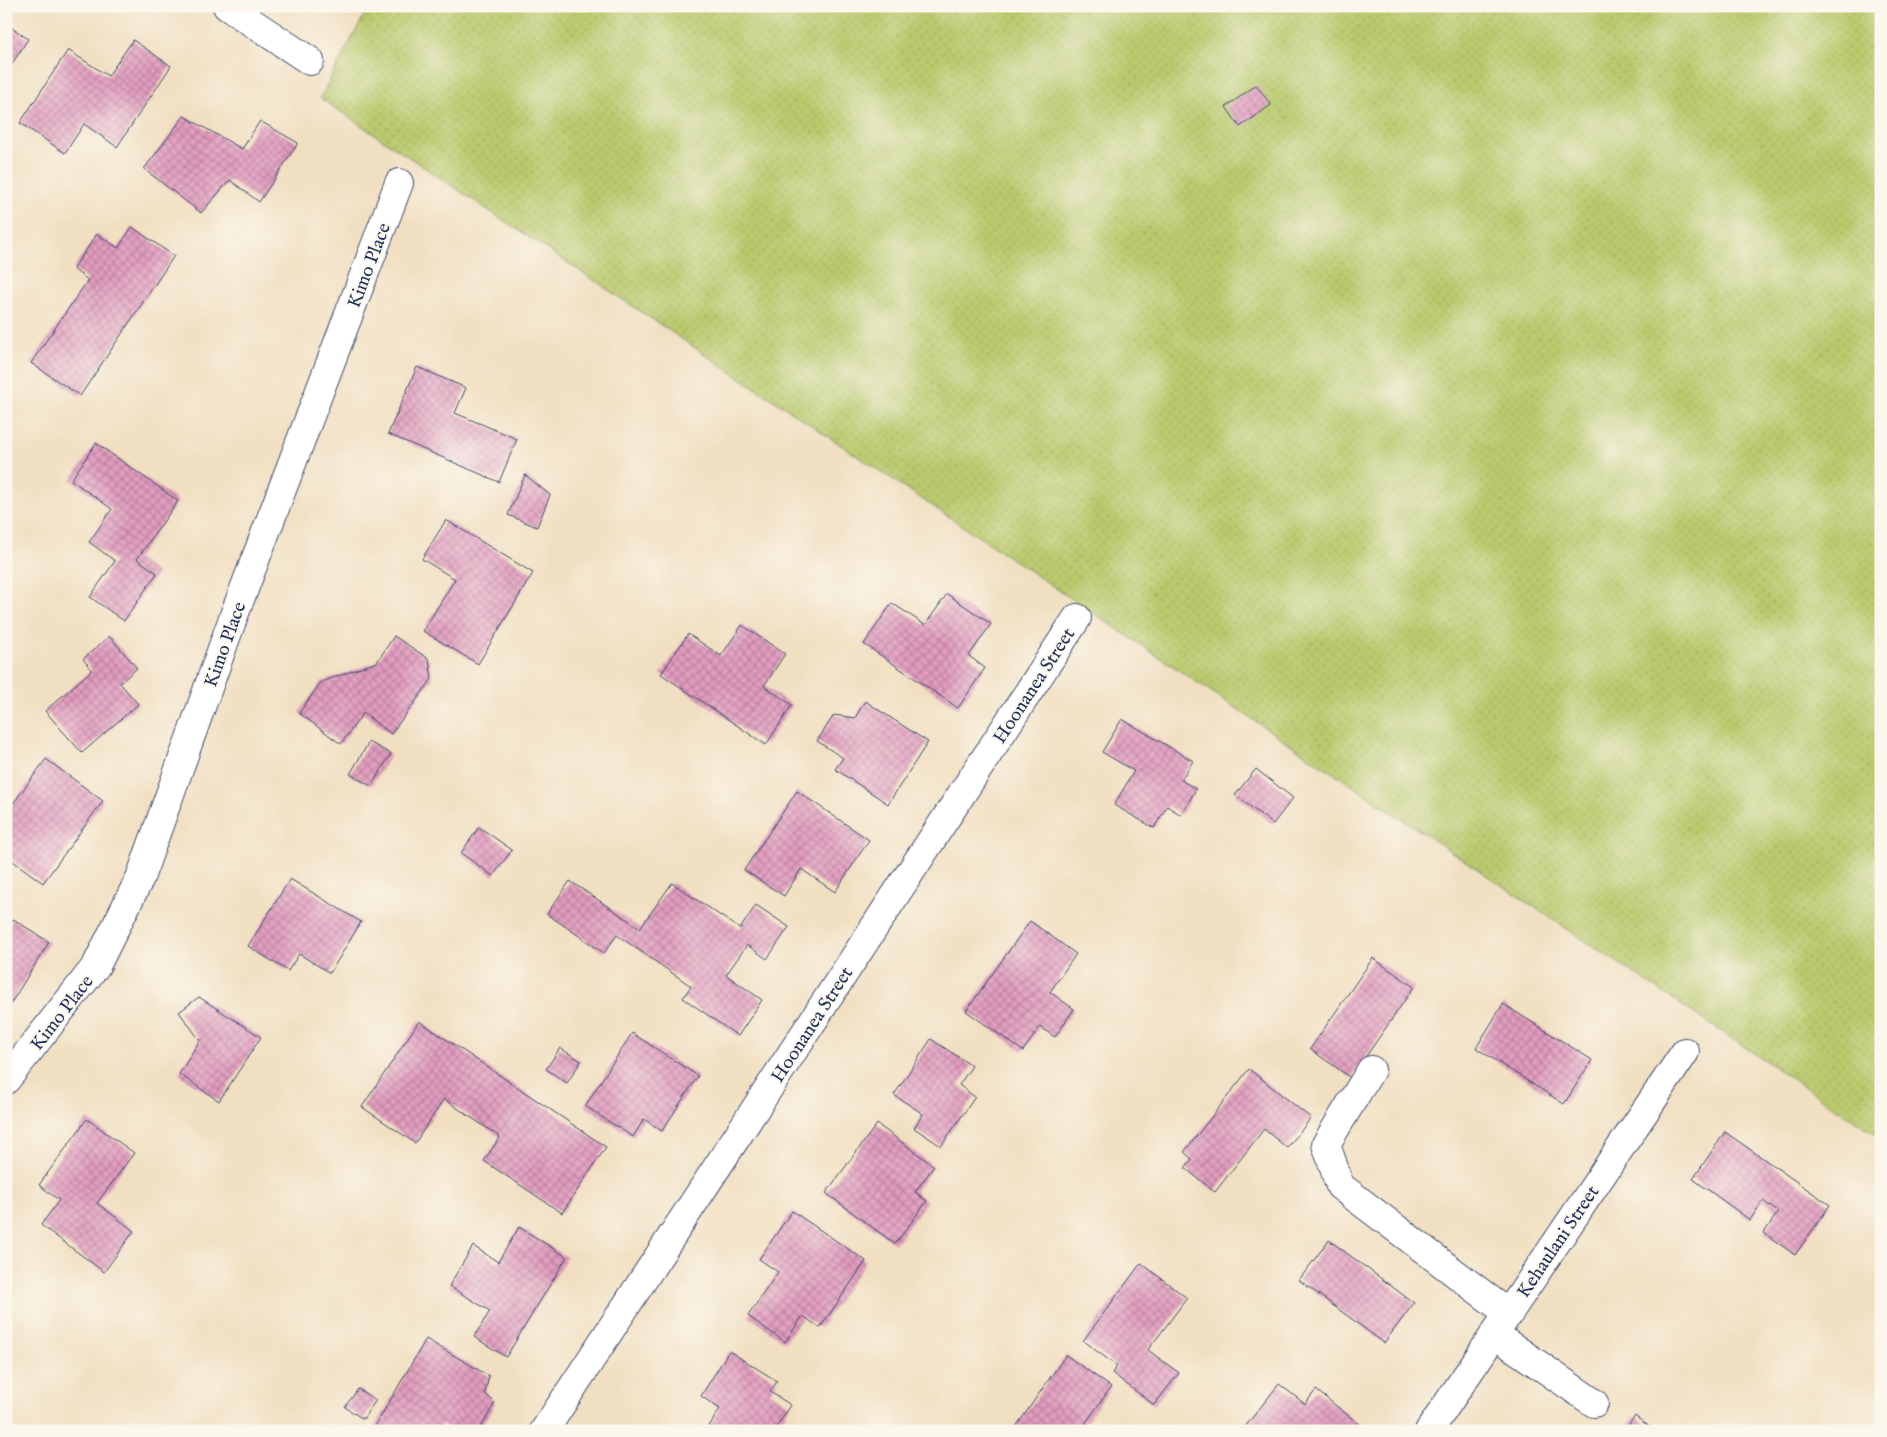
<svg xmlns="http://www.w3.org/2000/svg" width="1887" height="1437" viewBox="0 0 1887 1437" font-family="'IM FELL English',serif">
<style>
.grass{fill:url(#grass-dots);stroke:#6a7c65}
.building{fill:url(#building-cross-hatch)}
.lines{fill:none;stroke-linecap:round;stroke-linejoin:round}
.minor-casing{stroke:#3b496d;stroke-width:30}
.minor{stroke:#fff;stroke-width:28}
.labels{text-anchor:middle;stroke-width:4;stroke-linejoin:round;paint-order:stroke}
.street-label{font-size:19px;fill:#1b2f5e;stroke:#fbf7ec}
</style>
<defs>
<pattern id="grass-dots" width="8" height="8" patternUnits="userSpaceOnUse" patternTransform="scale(1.25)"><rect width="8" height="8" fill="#b9c96c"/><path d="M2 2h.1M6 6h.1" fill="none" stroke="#9ead60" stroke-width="1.8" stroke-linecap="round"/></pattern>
<pattern id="building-cross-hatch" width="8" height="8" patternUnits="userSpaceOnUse" patternTransform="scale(1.25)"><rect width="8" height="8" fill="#e39dbf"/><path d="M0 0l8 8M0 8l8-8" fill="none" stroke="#b7809e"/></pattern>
</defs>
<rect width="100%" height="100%" fill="#fbf7ec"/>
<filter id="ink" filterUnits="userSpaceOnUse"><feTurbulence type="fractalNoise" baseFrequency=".02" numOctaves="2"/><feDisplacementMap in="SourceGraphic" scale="10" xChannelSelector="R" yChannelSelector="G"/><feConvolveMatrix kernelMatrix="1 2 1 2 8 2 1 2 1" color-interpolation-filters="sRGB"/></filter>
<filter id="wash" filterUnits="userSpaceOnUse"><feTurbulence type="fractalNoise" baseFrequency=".0096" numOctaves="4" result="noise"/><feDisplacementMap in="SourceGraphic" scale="20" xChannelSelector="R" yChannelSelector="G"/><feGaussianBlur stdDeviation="1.12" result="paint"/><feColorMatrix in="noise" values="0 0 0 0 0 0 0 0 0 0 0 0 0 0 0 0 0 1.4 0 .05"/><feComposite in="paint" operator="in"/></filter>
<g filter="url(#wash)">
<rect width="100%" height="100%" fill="#f1dfc1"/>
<!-- grass -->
<path class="grass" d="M369 6H1881V1138L320 98Z"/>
<g id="blocks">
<!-- building -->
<g class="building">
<path d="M6 24 28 39 6 73Z"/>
<path d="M133 40 171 66 117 147 84 124 65 153 20 123 68 50 108 76Z"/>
<path d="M1256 85 1271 105 1240 127 1226 107Z"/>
<path d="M184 116 242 149 260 121 298 143 259 202 230 180 201 213 144 169Z"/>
<path d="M132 227 174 256 80 396 31 363 88 280 73 269 97 234 118 248Z"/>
<path d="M417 367 466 388 455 413 517 439 499 482 388 434Z"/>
<path d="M96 443 178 501 137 559 157 573 124 621 90 597 115 561 89 542 112 509 71 480Z"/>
<path d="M525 475 550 495 537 527 508 515Z"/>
<path d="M446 520 533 573 478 664 423 631 455 579 422 559Z"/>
<path d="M947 594 991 624 969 656 985 668 958 708 864 644 892 603 925 625Z"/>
<path d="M742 625 785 654 764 686 792 705 766 745 661 674 688 634 721 656Z"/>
<path d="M109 636 137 668 120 683 138 704 82 753 45 711 92 670 83 659Z"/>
<path d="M394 636 429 659 432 679 391 734 363 713 341 744 299 713 321 682 377 662Z"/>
<path d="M865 701 928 742 888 804 835 769 843 758 817 741 834 715 855 718Z"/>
<path d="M1122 719 1193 761 1181 780 1196 789 1181 815 1167 806 1154 828 1114 805 1134 771 1102 752Z"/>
<path d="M369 742 391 754 371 786 350 774Z"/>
<path d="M46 759 103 801 43 883 6 856V813Z"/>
<path d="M1256 769 1293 798 1273 824 1235 795Z"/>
<path d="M797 791 869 840 835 892 801 869 784 896 744 870Z"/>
<path d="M479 827 512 850 493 876 461 853Z"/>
<path d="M290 879 361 922 330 973 299 954 288 971 248 946Z"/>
<path d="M570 881 640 928 672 883 740 929 756 905 789 927 767 959 747 945 726 975 762 1000 738 1036 683 998 691 986 617 935 604 953 547 914Z"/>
<path d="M13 919 49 942 6 1011V930Z"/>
<path d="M1030 921 1076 954 1050 992 1074 1009 1055 1037 1040 1027 1023 1051 966 1011Z"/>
<path d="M1373 958 1414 987 1351 1078 1310 1049Z"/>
<path d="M199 997 261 1037 219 1101 179 1074 200 1040 179 1012Z"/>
<path d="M1503 1004 1592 1060 1564 1104 1476 1048Z"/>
<path d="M419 1021 606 1147 562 1213 484 1161 500 1137 444 1099 415 1143 362 1107Z"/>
<path d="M632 1033 698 1076 662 1131 644 1119 633 1137 585 1106Z"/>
<path d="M931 1039 972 1066 959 1085 975 1097 941 1146 914 1128 923 1114 894 1095Z"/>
<path d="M560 1048 581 1061 567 1083 546 1069Z"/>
<path d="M1249 1069 1311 1118 1287 1148 1264 1129 1215 1192 1185 1168 1192 1159 1184 1152Z"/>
<path d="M87 1119 134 1153 97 1203 134 1231 104 1272 41 1225 59 1200 39 1185Z"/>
<path d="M877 1124 934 1166 915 1192 927 1201 895 1244 826 1193Z"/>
<path d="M1725 1132 1830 1205 1795 1255 1764 1233 1778 1212 1763 1201 1750 1220 1693 1179Z"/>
<path d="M792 1211 866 1261 820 1328 803 1316 785 1342 748 1316 778 1272 759 1259Z"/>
<path d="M519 1227 567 1257 506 1357 474 1337 490 1311 449 1286 473 1246 498 1262Z"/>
<path d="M1329 1240 1414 1303 1384 1343 1299 1280Z"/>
<path d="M1141 1263 1187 1298 1148 1350 1179 1373 1154 1405 1112 1373 1117 1366 1083 1341Z"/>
<path d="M426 1339 489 1376 485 1393 495 1403 479 1431H453L442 1424 438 1431H380L374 1428Z"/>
<path d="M729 1351 777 1381 770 1392 791 1405 774 1431H706L720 1409 701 1396Z"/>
<path d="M1066 1355 1111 1387 1080 1431H1013Z"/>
<path d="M1279 1384 1305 1404 1316 1390 1368 1431H1248L1244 1428Z"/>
<path d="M358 1389 376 1400 363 1419 345 1407Z"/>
<path d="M1635 1416 1655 1431H1624Z"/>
</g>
</g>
</g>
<g filter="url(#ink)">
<use href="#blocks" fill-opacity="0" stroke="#3b496d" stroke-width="1"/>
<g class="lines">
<!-- minor casing -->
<g class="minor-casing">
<g id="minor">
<path d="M227 6 310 61"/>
<path d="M1371 1070 1326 1144 1340 1186 1509 1314"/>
<path d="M6 1080 96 966 140 878 233 618 399 183"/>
<path d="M1494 1334 1594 1403"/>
<path d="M544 1431 1077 618"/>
<path d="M1429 1431 1685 1052"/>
</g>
</g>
<!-- minor -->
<use href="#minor" class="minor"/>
</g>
</g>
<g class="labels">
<!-- street labels -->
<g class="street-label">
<text transform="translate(368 265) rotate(-69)" y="7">Kimo Place</text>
<text transform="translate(224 644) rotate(-70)" y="7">Kimo Place</text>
<text transform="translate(1033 685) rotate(-57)" y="7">Hoonanea Street</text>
<text transform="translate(61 1012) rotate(-52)" y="7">Kimo Place</text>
<text transform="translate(811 1024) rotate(-57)" y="7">Hoonanea Street</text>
<text transform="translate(1557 1241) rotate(-56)" y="7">Kehaulani Street</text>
</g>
</g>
<!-- margin -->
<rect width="1887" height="1437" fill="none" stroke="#fbf7ec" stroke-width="25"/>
</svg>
